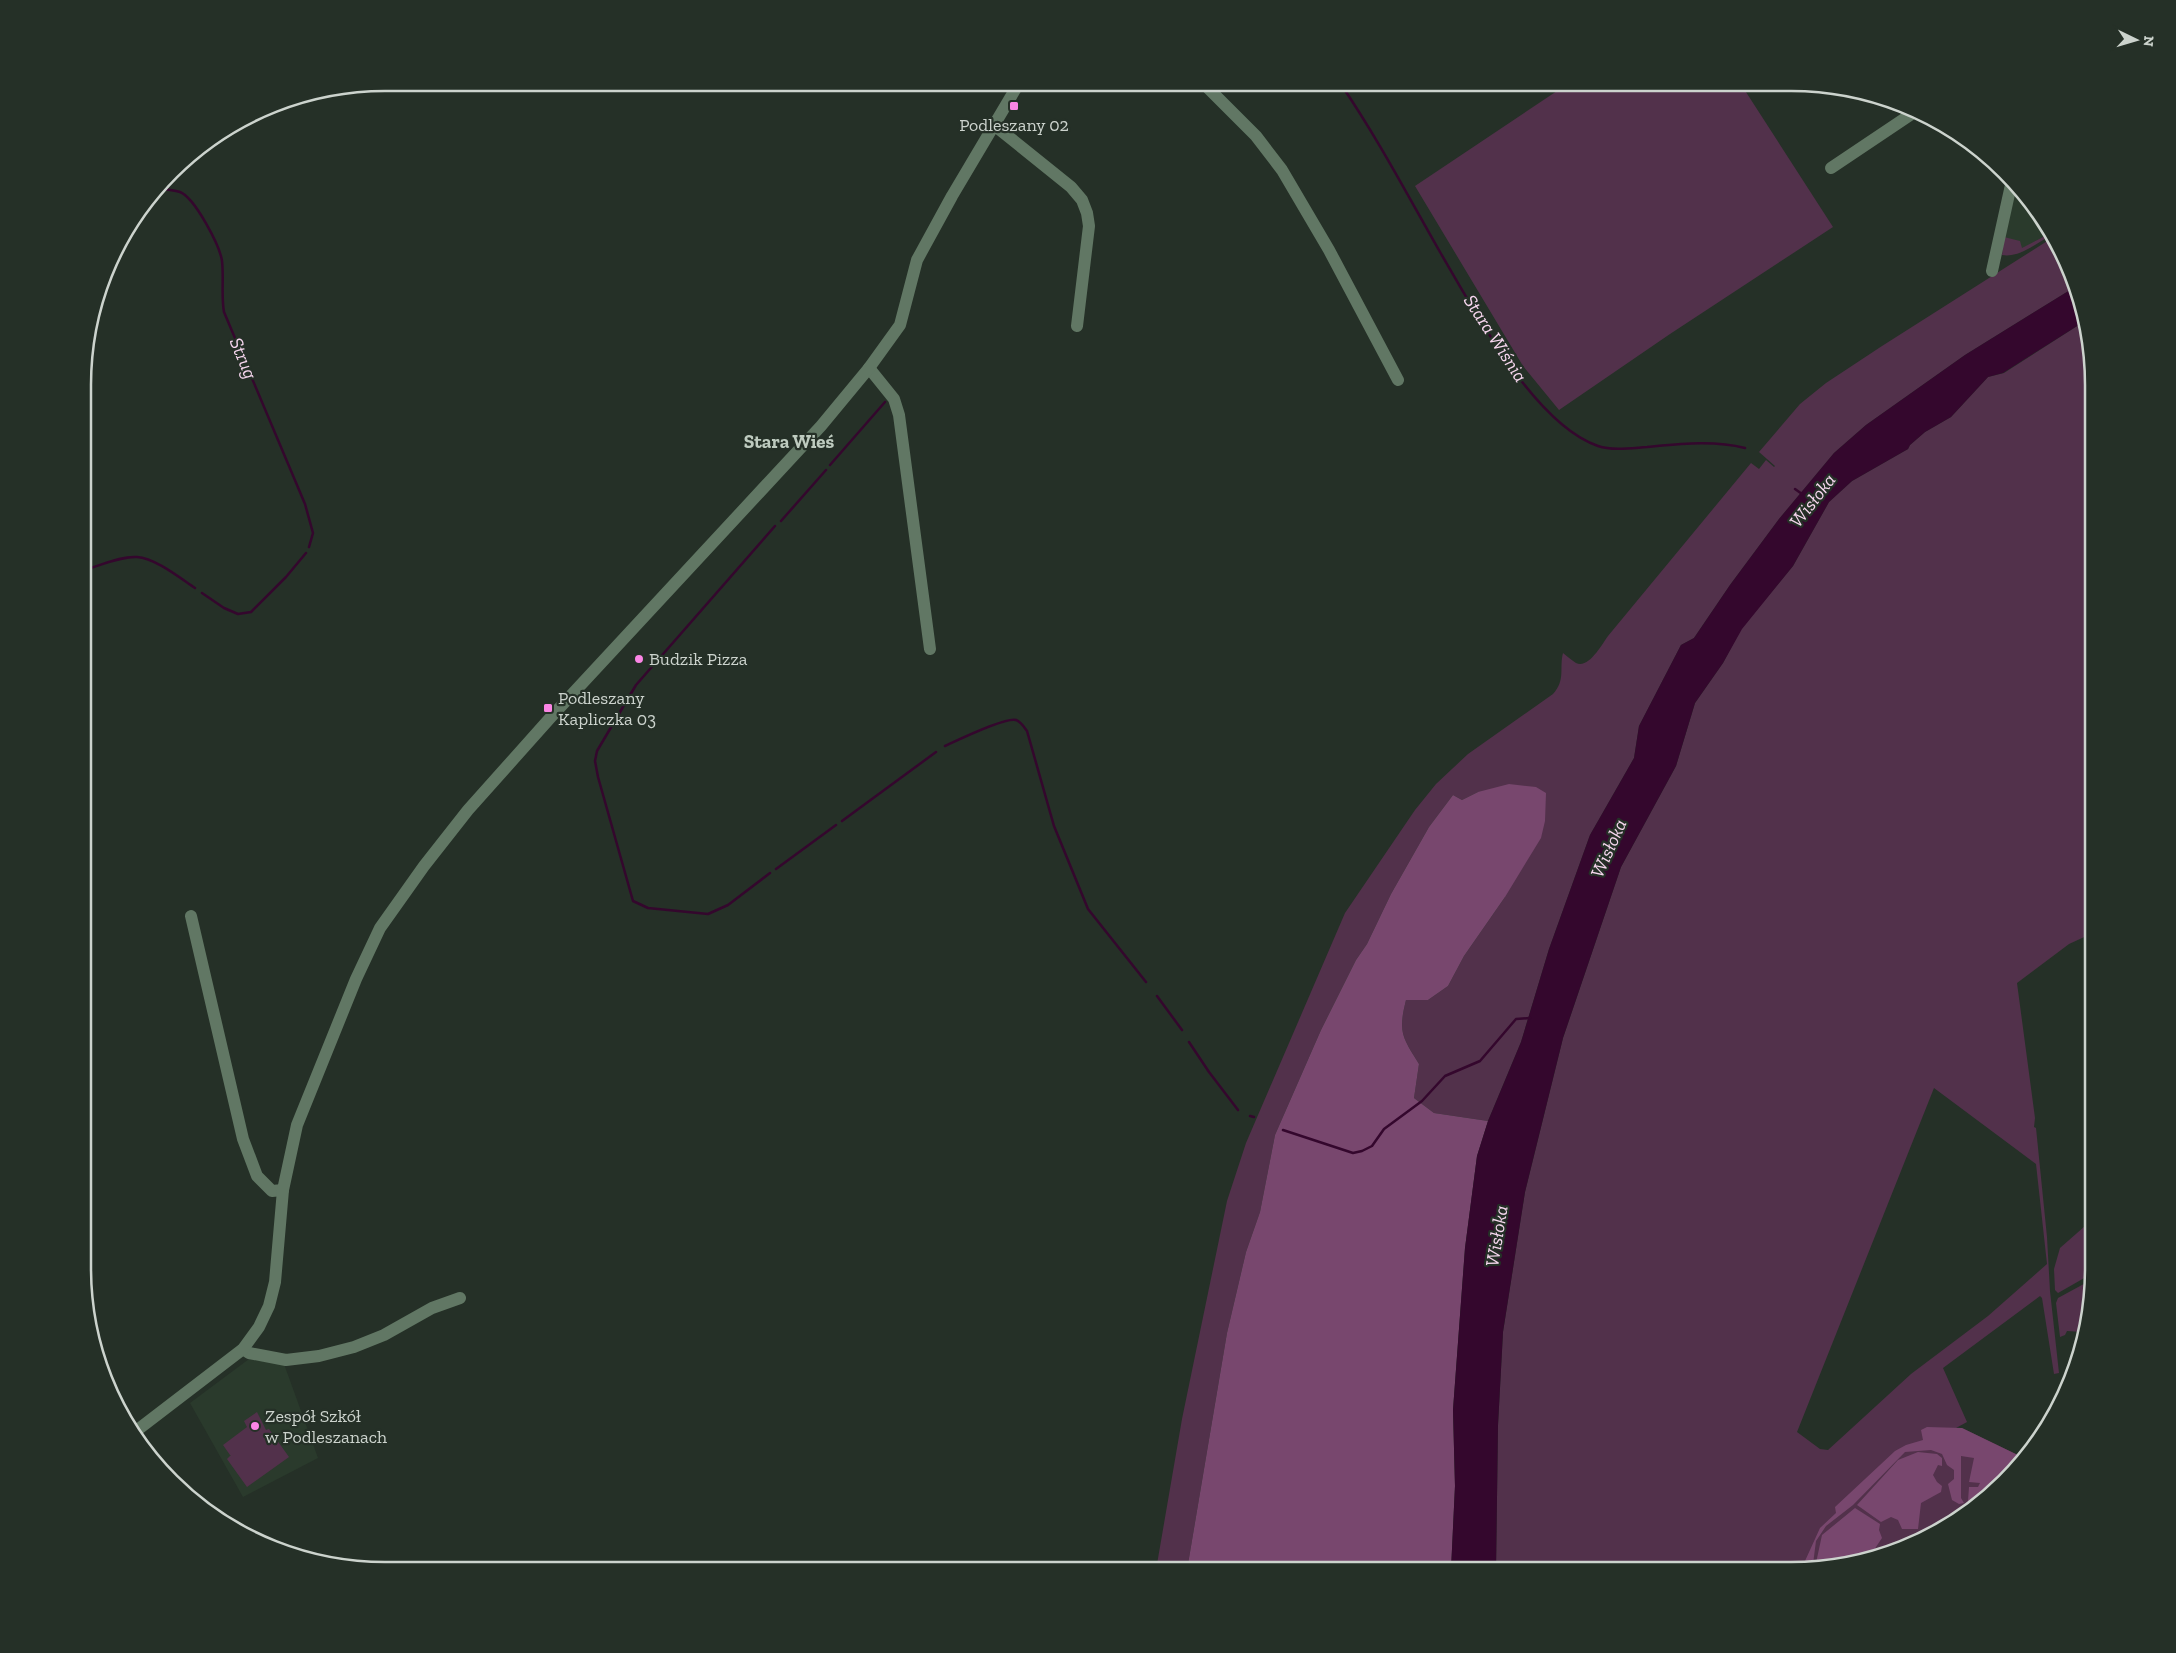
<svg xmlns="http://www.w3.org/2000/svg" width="2176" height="1653" viewBox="0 0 2176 1653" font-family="'Zilla Slab',serif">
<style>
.built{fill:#2a3a2c}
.green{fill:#52314b;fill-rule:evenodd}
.forest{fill:#78476e}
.water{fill:#34072d}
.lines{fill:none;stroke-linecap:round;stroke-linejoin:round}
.stream{stroke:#34072d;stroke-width:2.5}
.minor{stroke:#617764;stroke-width:12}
.poi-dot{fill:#fb86e5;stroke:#253027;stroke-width:2}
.labels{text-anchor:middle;stroke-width:4.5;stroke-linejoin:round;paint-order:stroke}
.poi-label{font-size:18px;fill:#ccd3cd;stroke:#253027;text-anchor:start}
.water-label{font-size:19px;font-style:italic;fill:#f7d7ef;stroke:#253027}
.neighbourhood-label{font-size:19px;font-weight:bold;fill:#becbbf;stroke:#253027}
.rim{fill:none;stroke:#ccd3cd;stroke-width:2.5}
</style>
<rect width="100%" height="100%" fill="#253027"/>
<!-- built -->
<g class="built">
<path d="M2015 190 2045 229 2043 237 2022 249 2002 247Z"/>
<path d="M249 1359 284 1364 318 1458 243 1497 190 1403Z"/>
</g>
<!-- green -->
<g class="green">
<path d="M1569 83H1752L1744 89 1833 227 1670 334 1559 410 1523 366 1415 186Z"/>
<path d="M2045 229 2050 236C2035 244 2019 258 2002 255L2004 237 2020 241 2022 248 2043 237Z"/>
<path d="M2052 238 2062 252 2075 287 1965 355 1866 425 1834 453 1779 519 1730 585 1694 638 1681 645 1639 726 1634 758 1590 835 1549 949 1521 1042 1488 1121 1434 1113 1414 1098 1419 1064C1402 1037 1398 1032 1406 1000H1428L1448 986 1464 956 1505 897 1478 792 1462 800 1453 795 1429 827 1391 894 1367 944 1356 960 1321 1030 1275 1135 1260 1212 1246 1252 1227 1333 1187 1570H1156L1182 1419 1227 1201 1246 1143 1345 913 1415 810 1436 784 1468 754 1553 694C1566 680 1559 668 1563 653 1567 656 1571 660 1576 663 1589 669 1602 644 1608 636L1751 463 1759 469 1766 460 1774 467 1775 466 1759 452 1800 404 1826 383 1882 346Z"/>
<path d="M2085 321 2093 385V933L2069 944 2017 983 2035 1118 2034 1127 2036 1128 2047 1237 2050 1291 2059 1373 2054 1374 2042 1298 2040 1296 1943 1368 1967 1422 1956 1428H1962L2024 1458 2019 1467 1924 1539 1850 1565 1791 1570H1496L1498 1425 1503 1332 1525 1192 1563 1038 1621 867 1676 766 1695 703 1723 663 1741 629 1793 566 1829 502 1852 481 1908 449 1910 445 1925 432 1951 417 1988 377 2004 373ZM1934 1088 2036 1164 2047 1264 1988 1316 1911 1374 1828 1450 1820 1449 1797 1432Z"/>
<path d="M2093 1219V1273L2058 1293 2055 1290 2054 1269 2060 1248Z"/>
<path d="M2093 1279V1288L2082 1332 2067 1331 2065 1335 2060 1337 2056 1303 2058 1298Z"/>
<path d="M257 1412 266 1430 269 1429 289 1457 247 1487 227 1459 231 1455H230L223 1445 247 1427 244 1421Z"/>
</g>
<!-- forest -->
<g class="forest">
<path d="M1509 784 1536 787 1546 793 1545 821 1541 838 1505 897 1464 956 1448 986 1428 1000H1406C1398 1032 1402 1037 1419 1064L1414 1098 1434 1113 1488 1121 1477 1156 1465 1248 1453 1410 1455 1486 1451 1570H1187L1227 1333 1246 1252 1260 1212 1275 1135 1321 1030 1356 960 1367 944 1391 894 1429 827 1453 795 1462 800 1478 792Z"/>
<path d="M1927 1427 1962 1428 2024 1458 2019 1467 1969 1505 1968 1501 1969 1487H1978L1980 1483 1969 1482 1974 1458 1961 1456V1498L1964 1503 1959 1504 1952 1500 1948 1484 1954 1479V1470L1947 1465 1942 1454 1931 1450 1905 1452 1853 1505 1826 1526 1816 1541 1813 1564 1805 1561 1820 1528 1836 1513 1835 1507 1895 1451 1906 1445 1923 1440 1921 1430Z"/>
<path d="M1918 1452 1937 1454 1942 1458V1466L1938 1465 1933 1475 1937 1482 1942 1486 1941 1492 1921 1503 1918 1529H1902L1898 1520 1891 1517 1881 1522 1857 1505 1898 1460Z"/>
<path d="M1855 1508 1880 1524 1879 1530 1882 1538C1878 1544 1873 1552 1868 1557 1856 1570 1831 1566 1816 1563L1822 1535Z"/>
</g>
<!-- water -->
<path class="water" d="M2075 287 2083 307 2085 321 2003 373 1988 377 1951 417 1925 432 1910 445 1908 449 1852 481 1829 502 1793 566 1742 629 1723 663 1695 703 1676 766 1621 867 1563 1038 1525 1192 1503 1332 1498 1425 1496 1570H1451L1455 1486 1453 1410 1465 1248 1477 1156 1488 1121 1521 1042 1549 949 1590 835 1634 758 1639 726 1681 645 1694 638 1730 585 1779 519 1834 453 1866 425 1965 355Z"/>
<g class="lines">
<!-- stream -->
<g class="stream">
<path d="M1340 83C1377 137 1408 196 1440 252 1474 310 1534 424 1598 446 1613 451 1632 448 1647 447 1680 444 1713 440 1745 448"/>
<path d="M160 188C167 190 174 190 180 192 195 198 220 246 222 261 224 279 221 295 224 312L305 504 313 533 309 547"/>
<path d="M830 465 885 402"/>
<path d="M1795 489 1802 494"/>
<path d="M781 521 826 470"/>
<path d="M87 569C102 565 121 556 137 557 155 558 180 578 195 588"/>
<path d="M202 593 224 608 238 614 251 612 286 577 306 553"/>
<path d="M945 746C958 740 1005 717 1016 720 1021 722 1024 727 1027 731L1054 826 1088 909 1146 982"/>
<path d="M842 821 936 752"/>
<path d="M776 869 836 825"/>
<path d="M770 873 728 905 708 914 648 908 633 901 598 777 595 761 597 751 636 685 775 526"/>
<path d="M1157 996 1182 1030"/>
<path d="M1189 1042 1209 1072 1238 1110"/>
<path d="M1250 1116 1254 1117"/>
<path d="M1283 1130 1353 1153 1362 1151 1372 1146 1384 1129 1422 1101 1445 1076 1480 1061 1516 1019 1530 1018"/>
</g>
<!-- minor -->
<g class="minor">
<path d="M1203 83 1256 136 1282 170 1329 250 1398 380"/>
<path d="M994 125 1071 187 1082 200 1087 213 1089 226 1077 326"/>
<path d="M1831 168 1916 111"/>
<path d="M1992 271 2011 185"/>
<path d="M869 368 894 399 899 415 930 649"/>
<path d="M191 916 243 1139 257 1176 272 1191 283 1190"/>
<path d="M243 1349 249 1353 286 1360 319 1356 354 1347 384 1335 432 1308 460 1298"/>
<path d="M136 1431 243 1349 259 1327 269 1306 275 1282 283 1190 297 1125 356 979 380 928 424 866 468 810 551 717 821 426 869 368 900 325 917 260 952 196 1019 83"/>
</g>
</g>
<!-- markers -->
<g class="poi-dot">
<rect x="1009" y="101" width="10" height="10" rx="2.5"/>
<circle cx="639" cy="659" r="5"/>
<rect x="543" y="703" width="10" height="10" rx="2.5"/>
<circle cx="255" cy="1426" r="5"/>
</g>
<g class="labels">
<!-- poi labels -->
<g class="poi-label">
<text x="1014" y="131" text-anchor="middle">Podleszany 02</text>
<text x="649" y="665">Budzik Pizza</text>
<text x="558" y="704">Podleszany<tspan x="558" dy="21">Kapliczka 03</tspan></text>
<text x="265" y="1422">Zespół Szkół<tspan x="265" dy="21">w Podleszanach</tspan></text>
</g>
<!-- water labels -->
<g class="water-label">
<text transform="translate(1496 338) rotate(57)" y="7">Stara Wiśnia</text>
<text transform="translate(244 358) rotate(67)" y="7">Strug</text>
<text transform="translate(1812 500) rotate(-52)" y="7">Wisłoka</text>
<text transform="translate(1608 848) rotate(-66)" y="7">Wisłoka</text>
<text transform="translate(1496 1236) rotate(-81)" y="7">Wisłoka</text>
</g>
<!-- neighbourhood labels -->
<g class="neighbourhood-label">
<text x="789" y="448">Stara Wieś</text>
</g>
</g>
<!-- crop -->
<path d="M0 0H2176V1653H0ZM385 91H1791A294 294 0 0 1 2085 385V1268A294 294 0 0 1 1791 1562H385A294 294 0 0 1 91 1268V385A294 294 0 0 1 385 91Z" fill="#253027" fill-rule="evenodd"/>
<path class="rim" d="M385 91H1791A294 294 0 0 1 2085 385V1268A294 294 0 0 1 1791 1562H385A294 294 0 0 1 91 1268V385A294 294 0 0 1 385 91Z"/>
<!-- north arrow -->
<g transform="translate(2136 40) rotate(95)" stroke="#253027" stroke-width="4" paint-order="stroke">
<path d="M0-4L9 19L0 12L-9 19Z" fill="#ccd3cd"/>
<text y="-8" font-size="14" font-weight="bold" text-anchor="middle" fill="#ccd3cd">N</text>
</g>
</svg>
